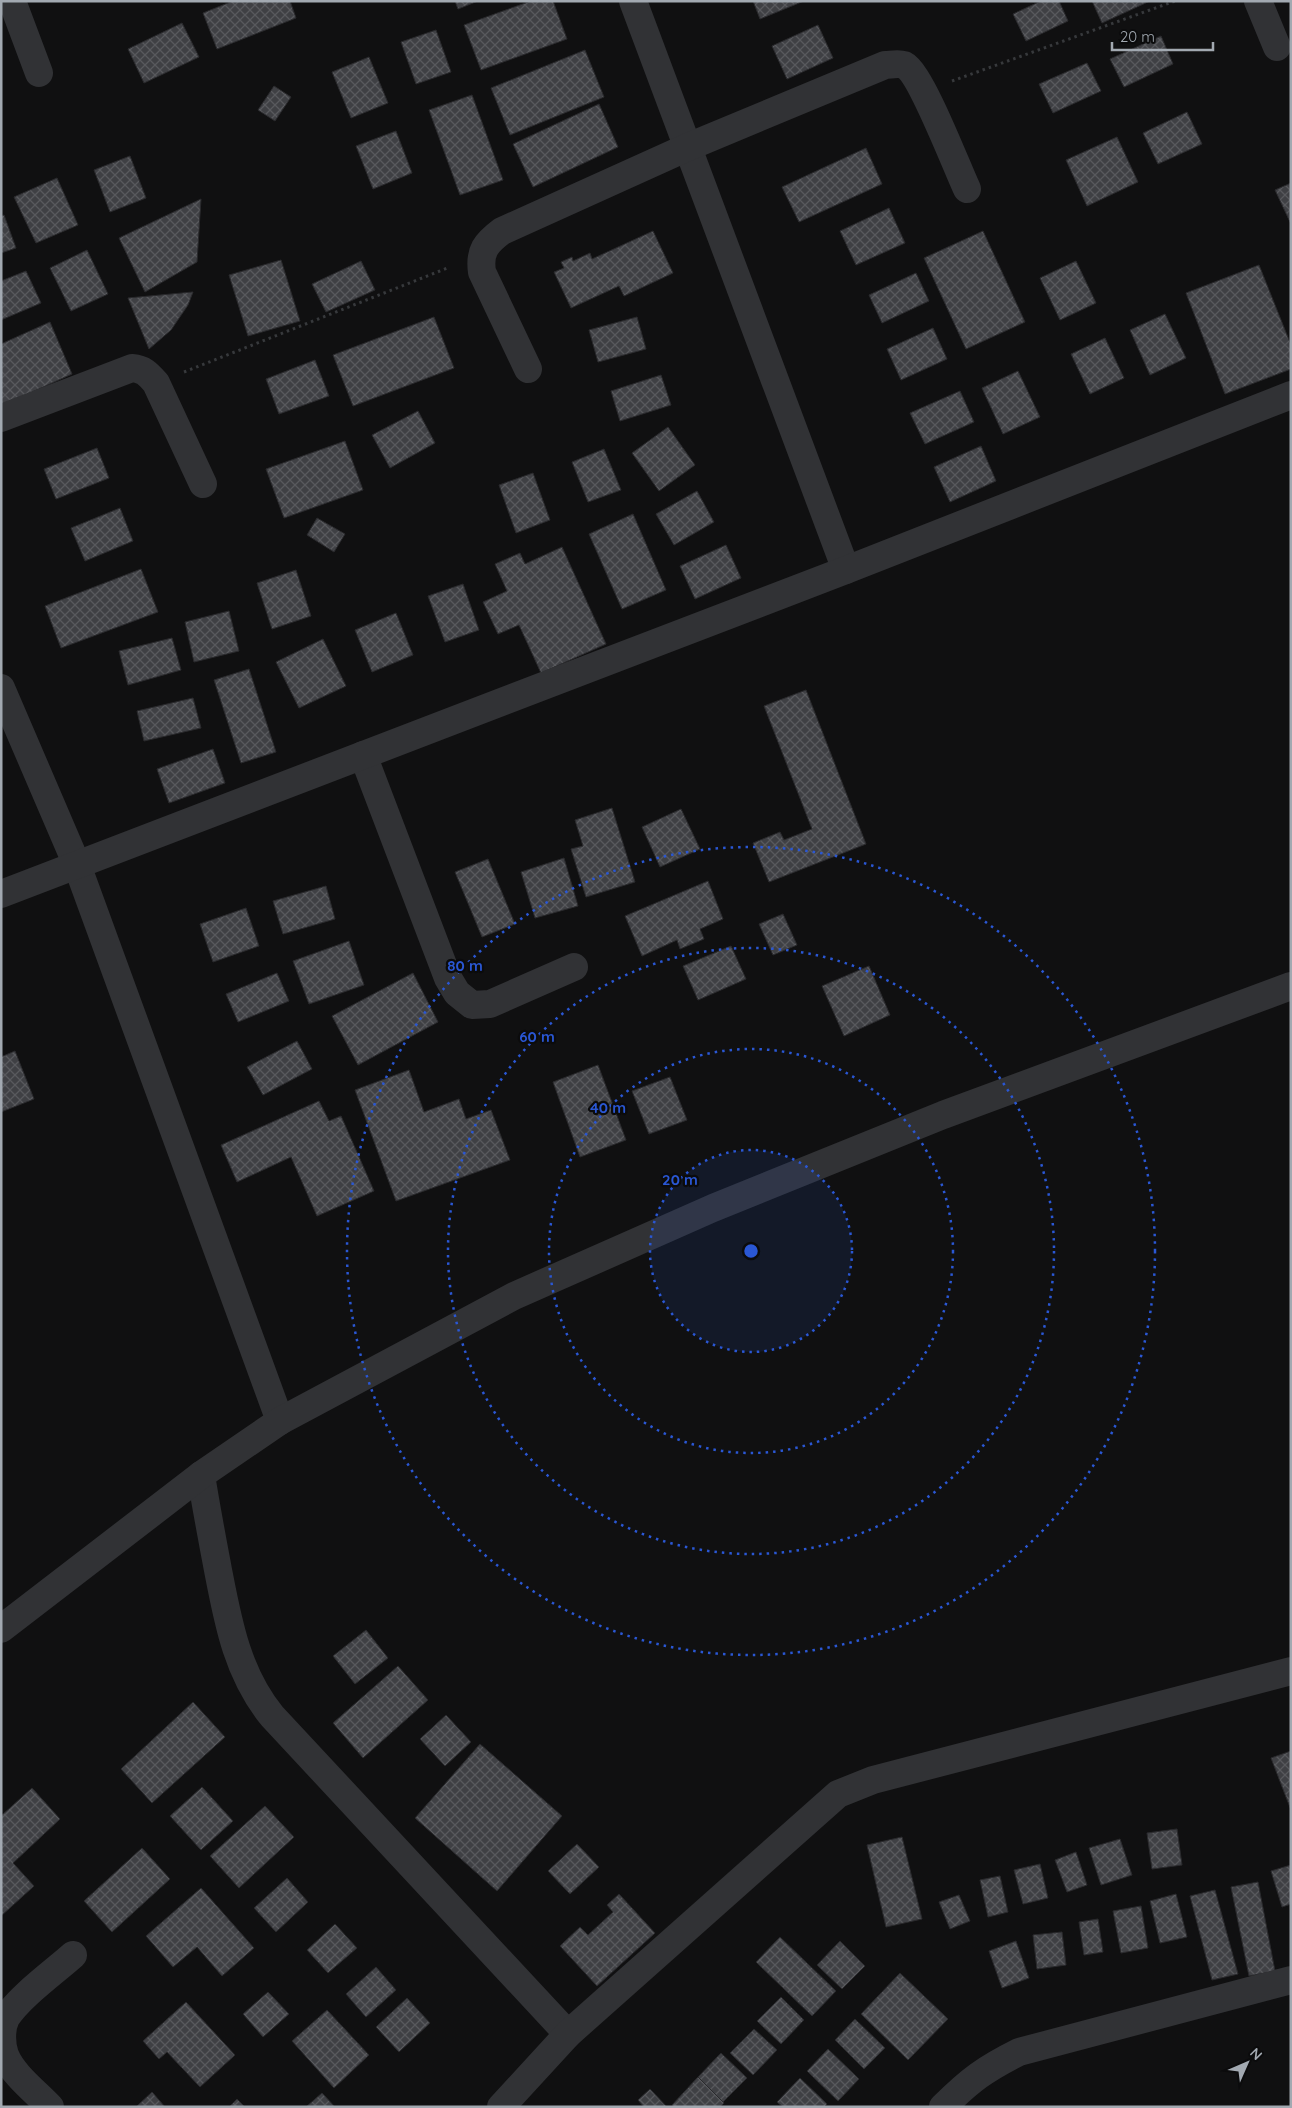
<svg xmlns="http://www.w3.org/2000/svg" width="1292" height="2108" viewBox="0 0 1292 2108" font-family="Quicksand,sans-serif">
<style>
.building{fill:url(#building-cross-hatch);stroke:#2a2a2d}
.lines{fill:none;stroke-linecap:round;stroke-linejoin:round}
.path{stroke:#37393c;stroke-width:3;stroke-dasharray:2.5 4;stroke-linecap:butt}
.minor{stroke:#313235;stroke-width:28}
.tertiary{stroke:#313235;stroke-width:28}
.ring{fill:none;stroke:#2a57d4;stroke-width:2.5;stroke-dasharray:2.5 5}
.centre{fill:#2a57d4;stroke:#0b0b0c;stroke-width:2.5}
.ring-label{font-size:15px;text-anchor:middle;font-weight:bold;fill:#2a57d4;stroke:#0b0b0c;stroke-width:4.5;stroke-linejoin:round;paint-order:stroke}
</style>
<defs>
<pattern id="building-cross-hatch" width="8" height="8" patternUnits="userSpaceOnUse" patternTransform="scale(1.25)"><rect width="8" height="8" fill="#3f4044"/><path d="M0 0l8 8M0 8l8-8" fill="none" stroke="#58595d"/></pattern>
</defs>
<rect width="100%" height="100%" fill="#101011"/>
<!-- building -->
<g class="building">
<path d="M233 1H290L296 18 217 49 203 13Z"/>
<path d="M455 1H478L458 9Z"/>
<path d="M531 1H553L567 39 481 70 464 25Z"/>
<path d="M753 1H804L760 19Z"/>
<path d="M1041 1H1059L1068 21 1026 41 1013 14Z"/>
<path d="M1092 1H1150L1102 23Z"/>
<path d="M182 23 199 57 144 83 128 49Z"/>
<path d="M818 25 833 58 787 79 772 46Z"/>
<path d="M436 30 451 72 416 84 401 42Z"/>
<path d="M1161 36 1173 64 1124 87 1110 59Z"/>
<path d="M585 50 604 97 510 135 491 88Z"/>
<path d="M369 57 388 103 351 118 332 72Z"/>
<path d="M1087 63 1101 91 1053 113 1039 84Z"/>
<path d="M274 86 291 97 275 121 258 110Z"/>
<path d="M472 95 503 180 460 195 429 110Z"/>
<path d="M599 104 618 147 533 187 513 144Z"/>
<path d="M1187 112 1202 144 1158 164 1143 133Z"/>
<path d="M396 131 412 173 373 189 356 146Z"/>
<path d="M1117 137 1138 182 1087 206 1066 160Z"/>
<path d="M866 148 882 184 799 222 782 187Z"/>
<path d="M130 156 146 198 110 212 94 170Z"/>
<path d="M57 178 78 225 36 243 14 197Z"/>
<path d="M1291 183V224L1275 190Z"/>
<path d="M201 199 197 262 145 292 119 238Z"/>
<path d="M889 208 905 243 856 265 840 231Z"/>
<path d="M4 215 16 248 1 253V216Z"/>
<path d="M653 231 673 273 624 296 619 286 571 308 554 272 564 268 561 262 572 257 573 261 590 253 592 259Z"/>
<path d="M983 231 1025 322 966 349 924 258Z"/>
<path d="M87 250 108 294 71 311 50 268Z"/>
<path d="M281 260 300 321 248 336 229 275Z"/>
<path d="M361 261 375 290 326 312 312 284Z"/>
<path d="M1076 261 1096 303 1060 320 1040 278Z"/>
<path d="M1259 265 1291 345V369L1225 394 1186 293Z"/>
<path d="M26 271 41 303 1 320V281Z"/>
<path d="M916 273 929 301 882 323 869 295Z"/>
<path d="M193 292 188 305 171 330 149 349 128 298Z"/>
<path d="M1165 314 1186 358 1150 375 1130 330Z"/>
<path d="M434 317 454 368 353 406 333 355Z"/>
<path d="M637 317 646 349 598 362 589 330Z"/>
<path d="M50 322 72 374 1 406V344Z"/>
<path d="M933 328 947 359 901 380 887 349Z"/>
<path d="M1105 338 1124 378 1090 394 1071 354Z"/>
<path d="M315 360 329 396 279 414 266 379Z"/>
<path d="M1018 371 1040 417 1003 434 982 388Z"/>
<path d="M661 375 671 405 620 421 611 391Z"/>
<path d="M960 391 974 422 925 444 910 413Z"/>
<path d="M418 411 435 443 390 468 372 435Z"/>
<path d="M668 427 695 465 659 491 632 453Z"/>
<path d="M345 441 363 490 284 518 266 469Z"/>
<path d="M981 446 996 481 950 502 934 467Z"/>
<path d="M97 448 109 478 56 499 44 469Z"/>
<path d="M604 449 621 490 588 502 572 462Z"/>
<path d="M533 473 550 520 516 533 499 485Z"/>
<path d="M697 491 714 522 674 545 656 514Z"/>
<path d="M120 508 133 541 85 561 71 528Z"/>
<path d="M633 514 666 590 622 609 589 534Z"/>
<path d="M317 518 345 534 334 552 307 535Z"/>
<path d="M726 545 741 578 695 599 680 566Z"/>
<path d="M562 547 606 644 541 673 519 625 498 634 483 602 507 591 495 564 520 553 525 564Z"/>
<path d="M141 569 158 612 61 648 45 606Z"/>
<path d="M296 570 311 616 272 629 257 583Z"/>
<path d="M463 584 479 630 445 642 428 596Z"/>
<path d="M229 611 239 651 194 662 185 622Z"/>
<path d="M396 613 413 655 372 672 355 630Z"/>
<path d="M172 638 181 670 128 685 119 651Z"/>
<path d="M323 639 346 686 299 708 276 662Z"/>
<path d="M249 669 276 752 241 763 214 680Z"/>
<path d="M806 690 866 844 769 882 753 843 780 832 784 840 812 829 764 706Z"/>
<path d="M193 698 201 728 144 741 137 711Z"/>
<path d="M213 749 225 783 169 803 157 769Z"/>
<path d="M612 808 635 882 586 897 571 849 583 846 575 820Z"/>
<path d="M681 809 700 849 660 867 642 827Z"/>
<path d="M564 858 578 906 535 918 521 872Z"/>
<path d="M488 859 515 924 482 937 455 872Z"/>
<path d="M708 881 723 919 700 929 704 939 680 949 677 940 642 956 625 916Z"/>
<path d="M326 886 335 919 283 934 273 901Z"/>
<path d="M246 908 259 946 213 962 200 924Z"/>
<path d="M783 914 797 945 773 955 759 924Z"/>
<path d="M349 941 364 985 309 1004 293 961Z"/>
<path d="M731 946 746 979 698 1000 683 966Z"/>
<path d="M869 966 890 1015 844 1036 822 986Z"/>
<path d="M277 973 289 1001 238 1022 226 994Z"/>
<path d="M413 973 438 1022 358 1065 332 1016Z"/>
<path d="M297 1041 312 1069 263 1095 247 1067Z"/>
<path d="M15 1051 34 1099 1 1112V1057Z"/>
<path d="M598 1065 626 1140 580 1157 553 1082Z"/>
<path d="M409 1070 424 1112 459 1099 466 1119 491 1110 510 1160 396 1201 355 1090Z"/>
<path d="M670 1077 687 1120 649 1134 632 1091Z"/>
<path d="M319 1101 329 1121 341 1116 374 1191 317 1216 291 1157 237 1182 221 1145Z"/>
<path d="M366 1630 388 1658 355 1684 333 1656Z"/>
<path d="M398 1666 428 1700 363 1758 333 1723Z"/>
<path d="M193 1702 225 1737 152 1803 121 1769Z"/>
<path d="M446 1715 471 1742 445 1766 420 1739Z"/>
<path d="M480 1744 562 1816 497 1891 415 1818Z"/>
<path d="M1291 1751V1810L1271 1758Z"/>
<path d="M202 1787 233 1821 201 1850 170 1816Z"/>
<path d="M32 1788 60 1819 13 1863 34 1886 1 1916V1816Z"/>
<path d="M265 1806 294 1837 239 1888 210 1856Z"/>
<path d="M1177 1829 1182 1865 1152 1869 1147 1833Z"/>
<path d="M902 1837 922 1919 886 1927 867 1845Z"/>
<path d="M1120 1839 1132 1875 1101 1885 1089 1848Z"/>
<path d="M577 1844 599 1867 570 1894 548 1871Z"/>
<path d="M142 1848 170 1879 112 1932 84 1901Z"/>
<path d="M1076 1852 1087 1885 1067 1892 1055 1860Z"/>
<path d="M1040 1864 1048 1898 1023 1904 1014 1870Z"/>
<path d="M1291 1865V1904L1282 1907 1271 1871Z"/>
<path d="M1000 1876 1008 1912 988 1917 980 1880Z"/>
<path d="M287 1878 308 1902 276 1932 254 1908Z"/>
<path d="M1258 1882 1275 1971 1249 1976 1231 1887Z"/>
<path d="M201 1888 254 1948 222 1976 197 1947 173 1967 146 1936Z"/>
<path d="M1215 1890 1238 1974 1212 1980 1190 1896Z"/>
<path d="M619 1894 655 1933 597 1986 560 1946 580 1927 588 1935 613 1912 607 1905Z"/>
<path d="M1176 1894 1187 1937 1160 1943 1150 1901Z"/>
<path d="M959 1895 970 1921 950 1929 939 1902Z"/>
<path d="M1141 1906 1148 1948 1121 1953 1113 1911Z"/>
<path d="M1098 1919 1103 1952 1084 1955 1079 1922Z"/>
<path d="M335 1924 357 1948 328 1973 307 1950Z"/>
<path d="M1062 1932 1066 1965 1037 1969 1033 1935Z"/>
<path d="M780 1937 836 1991 812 2016 756 1962Z"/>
<path d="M840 1941 865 1966 842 1989 817 1965Z"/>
<path d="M1016 1941 1029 1978 1002 1988 989 1951Z"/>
<path d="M376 1967 396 1990 366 2017 346 1994Z"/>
<path d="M900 1973 948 2019 908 2060 861 2014Z"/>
<path d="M268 1992 289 2014 263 2037 243 2014Z"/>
<path d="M781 1997 804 2020 781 2044 757 2021Z"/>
<path d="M407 1998 430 2023 399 2052 376 2027Z"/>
<path d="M186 2002 235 2055 200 2087 167 2052 159 2059 143 2041Z"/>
<path d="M327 2010 369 2055 334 2088 292 2041Z"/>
<path d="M855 2019 885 2048 864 2069 835 2040Z"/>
<path d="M754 2029 777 2050 753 2075 730 2053Z"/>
<path d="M828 2049 859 2079 838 2101 807 2071Z"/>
<path d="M721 2053 747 2078 723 2102 698 2077Z"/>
<path d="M698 2077 724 2103 720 2107H674L672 2105Z"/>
<path d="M800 2078 827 2104 824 2107H783L777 2102Z"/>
<path d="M650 2089 667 2107H644L638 2100Z"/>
<path d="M152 2092 165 2107H136Z"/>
<path d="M322 2093 335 2107H306Z"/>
<path d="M237 2099 245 2107H229Z"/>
</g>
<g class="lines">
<!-- path -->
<g class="path">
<path d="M952 81 1175 1"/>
<path d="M184 372 450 267"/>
</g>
<!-- minor -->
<g class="minor">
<path d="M12 1 39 73"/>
<path d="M633 1 846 570"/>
<path d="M1258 1 1277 47"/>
<path d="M528 369 482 272C479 251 486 243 502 231L688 147 885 65C890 65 898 63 904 65 921 73 957 168 967 189"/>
<path d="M1 418 132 368C144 369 148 374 156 383L203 484"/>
<path d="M1 688 77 865 280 1421"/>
<path d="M363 755 448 978 457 993 472 1005 490 1004 574 967"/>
<path d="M1 894 846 570 1291 395"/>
<path d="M201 1475C206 1507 212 1538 218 1570 228 1622 237 1673 272 1716L568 2034"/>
<path d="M50 2107C36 2092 13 2075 5 2055 1 2044 1 2028 6 2018 19 1997 54 1972 73 1955"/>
<path d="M501 2107 568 2034 838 1794 873 1780 1291 1671"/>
<path d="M943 2107C970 2080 985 2069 1019 2052L1291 1980"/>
</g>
<!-- tertiary -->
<path class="tertiary" d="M1 1629 201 1475 280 1421 514 1296 713 1208 943 1115 1291 986"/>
</g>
<!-- distance rings -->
<circle cx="751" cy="1251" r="101" fill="#2a57d4" fill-opacity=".12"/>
<g class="ring">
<circle cx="751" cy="1251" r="101"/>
<circle cx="751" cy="1251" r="202"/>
<circle cx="751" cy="1251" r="303"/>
<circle cx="751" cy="1251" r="404"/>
</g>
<circle cx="751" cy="1251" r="8" class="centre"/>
<g class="ring-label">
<text x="465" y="971">80 m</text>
<text x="537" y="1042">60 m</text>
<text x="608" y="1113">40 m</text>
<text x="680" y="1185">20 m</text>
</g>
<!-- border -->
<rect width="1292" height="2108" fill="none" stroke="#a2a9b1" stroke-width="5"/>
<!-- north arrow -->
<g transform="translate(1247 2063) rotate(45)" stroke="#0b0b0c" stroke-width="4" paint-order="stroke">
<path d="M0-4L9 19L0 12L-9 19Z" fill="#a2a9b1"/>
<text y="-8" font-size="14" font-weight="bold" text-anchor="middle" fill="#a2a9b1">N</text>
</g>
<!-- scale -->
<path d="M1112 42v8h101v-8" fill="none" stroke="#a2a9b1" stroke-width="2.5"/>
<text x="1120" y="42" font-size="15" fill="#a2a9b1" stroke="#0b0b0c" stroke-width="4" paint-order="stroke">20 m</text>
</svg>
